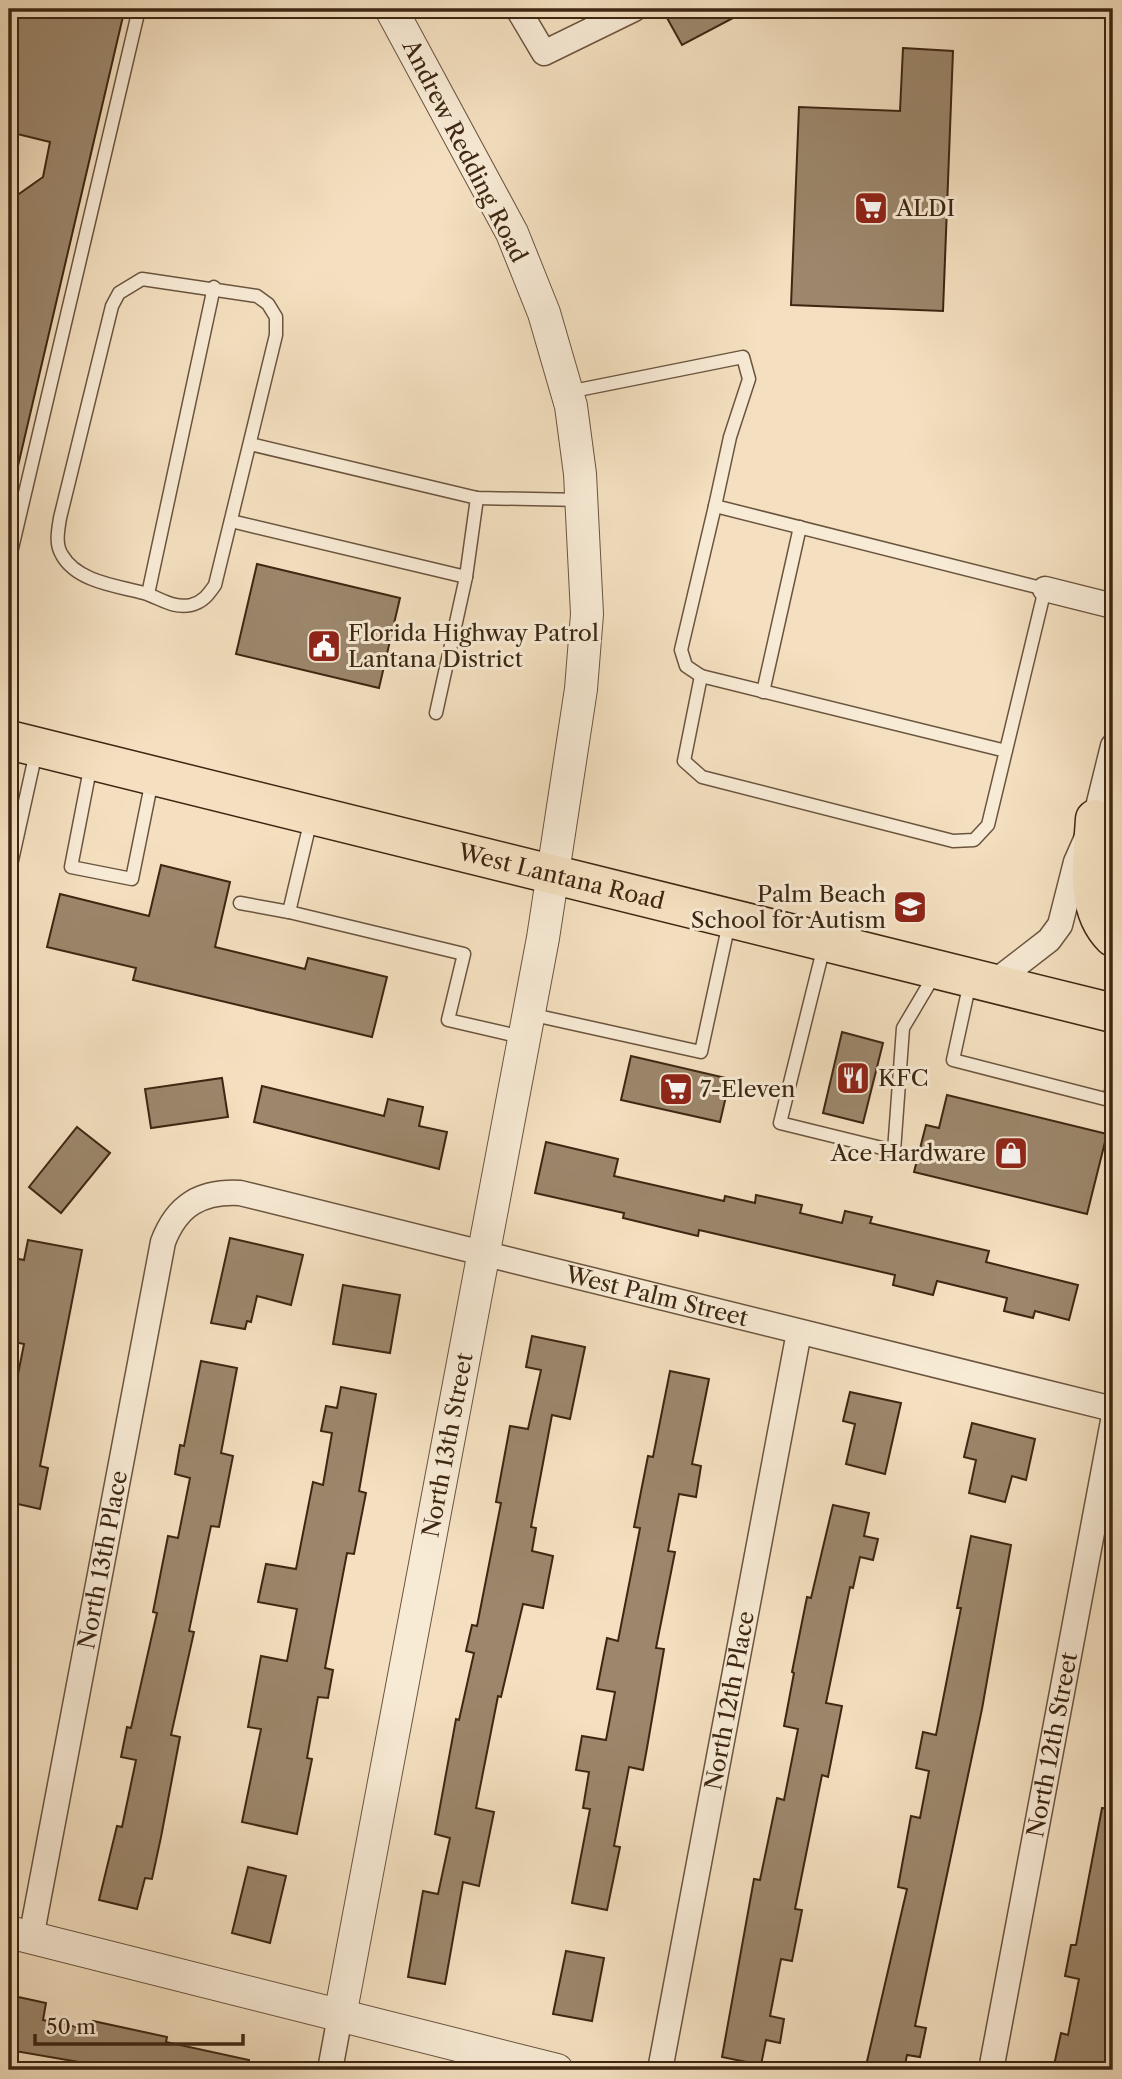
<svg xmlns="http://www.w3.org/2000/svg" width="1122" height="2079" viewBox="0 0 1122 2079" font-family="'Libre Caslon Text',serif">
<style>
.building{fill:#9c876c;stroke:#3d2612;stroke-width:2}
.lines{fill:none;stroke-linecap:round;stroke-linejoin:round}
.service-casing{stroke:#6b543e;stroke-width:15}
.minor-casing{stroke:#6b543e;stroke-width:27}
.tertiary-casing{stroke:#6b543e;stroke-width:34}
.primary-casing{stroke:#3d2612;stroke-width:41}
.service{stroke:#f8ebd6;stroke-width:12}
.minor{stroke:#f8ebd6;stroke-width:24}
.tertiary{stroke:#f8ebd6;stroke-width:32}
.primary{stroke:#f4e0c0;stroke-width:38}
.labels{text-anchor:middle;stroke-width:6;stroke-linejoin:round;paint-order:stroke}
.street-label{font-size:23px;fill:#3d2612;stroke:#f8ebd6}
.poi-label{font-size:23px;fill:#3d2612;stroke:#f8ebd6;text-anchor:start}
</style>
<rect width="100%" height="100%" fill="#f4e0c0"/>
<filter id="stains"><feTurbulence type="fractalNoise" baseFrequency=".00286" numOctaves="4"/><feColorMatrix values="0 0 0 0 .2 0 0 0 0 .09 0 0 0 0 .02 0 0 0 .5 -.17"/></filter>
<radialGradient id="worn" r=".72"><stop offset=".6" stop-color="#630" stop-opacity="0"/><stop offset="1" stop-color="#630" stop-opacity=".3"/></radialGradient>
<!-- building -->
<g class="building">
<path d="M9 9H110L124 12 18 466 9 465V201L43 177 50 142 9 132Z"/>
<path d="M685 9H750L682 45 667 18Z"/>
<path d="M903 48 953 51 943 311 791 305 799 107 900 111Z"/>
<path d="M257 564 400 598 379 688 236 654Z"/>
<path d="M161 865 230 882 215 947 305 969 308 958 387 977 372 1037 133 980 136 968 47 947 60 894 149 916Z"/>
<path d="M842 1032 883 1043 863 1123 823 1113Z"/>
<path d="M631 1056 730 1079 720 1122 621 1100Z"/>
<path d="M222 1078 228 1117 151 1128 145 1089Z"/>
<path d="M262 1086 384 1116 388 1099 423 1107 419 1126 447 1132 439 1169 254 1122Z"/>
<path d="M947 1095 1107 1134 1087 1214 914 1172 926 1125 939 1128Z"/>
<path d="M77 1127 110 1153 61 1213 29 1187Z"/>
<path d="M546 1142 618 1159 614 1176 724 1201 725 1196 755 1203 756 1195 802 1205 800 1213 842 1223 845 1211 872 1217 870 1223 989 1251 986 1262 1078 1285 1069 1320 1035 1311 1033 1318 1004 1311 1007 1298 937 1281 933 1295 893 1285 895 1275 699 1230 698 1236 623 1218 624 1213 535 1193Z"/>
<path d="M230 1238 303 1255 291 1305 257 1296 251 1322 247 1321 245 1329 211 1323Z"/>
<path d="M28 1240 82 1250 40 1466 48 1468 40 1509 9 1502V1419L24 1344 9 1341V1257L24 1260Z"/>
<path d="M343 1285 400 1295 390 1353 333 1344Z"/>
<path d="M532 1336 585 1347 570 1419 552 1415 531 1527 536 1528 532 1551 553 1556 543 1608 523 1604 501 1697 498 1696 476 1808 494 1812 479 1886 463 1882 445 1984 408 1977 423 1891 438 1894 450 1838 435 1834 456 1719 459 1720 474 1653 466 1651 472 1625 477 1626 501 1503 496 1502 510 1426 528 1429 541 1370 526 1367Z"/>
<path d="M201 1361 237 1368 221 1453 233 1456 219 1527 211 1526 189 1631 194 1632 171 1735 180 1737 161 1837 152 1879 145 1878 137 1909 99 1900 117 1826 122 1827 136 1760 121 1757 127 1727 131 1728 157 1613 153 1612 168 1536 178 1538 190 1478 175 1474 180 1445 184 1446Z"/>
<path d="M670 1371 709 1379 692 1464 701 1466 696 1497 679 1494 668 1551 675 1552 656 1648 664 1649 647 1748 643 1770 629 1767 614 1846 620 1847 607 1910 572 1903 590 1809 583 1808 589 1772 576 1770 582 1736 606 1740 615 1692 597 1689 607 1638 618 1641 640 1528 634 1527 648 1456 653 1457Z"/>
<path d="M341 1387 376 1394 359 1491 366 1493 354 1554 347 1553 325 1668 333 1670 328 1698 318 1697 307 1758 312 1759 297 1834 242 1822 261 1729 248 1727 261 1656 287 1661 297 1609 258 1602 266 1564 296 1569 313 1482 323 1485 332 1433 321 1431 326 1406 337 1408Z"/>
<path d="M850 1392 901 1403 885 1474 846 1464 855 1424 843 1421Z"/>
<path d="M972 1423 1035 1439 1026 1480 1012 1476 1005 1502 969 1493 976 1460 964 1457Z"/>
<path d="M833 1505 869 1513 864 1536 878 1539 873 1560 860 1557 853 1588 850 1587 826 1703 842 1706 828 1777 822 1775 795 1909 802 1910 792 1961 781 1959 770 2016 784 2019 780 2043 766 2040 761 2065 722 2057 754 1879 760 1880 777 1798 784 1800 798 1729 784 1726 794 1673 792 1672 807 1597 811 1598Z"/>
<path d="M971 1536 1011 1545 982 1709 915 2026 926 2028 920 2057 907 2055 904 2070H865L907 1889 898 1887 911 1816 920 1818 929 1771 916 1768 923 1732 936 1735 961 1608H957Z"/>
<path d="M1102 1808 1113 1809V2005L1106 2043H1110L1105 2070H1053L1061 2033 1068 2035 1079 1979 1065 1976 1071 1945H1076Z"/>
<path d="M248 1867 286 1876 270 1943 232 1933Z"/>
<path d="M566 1951 604 1958 592 2021 553 2014Z"/>
<path d="M9 1995 46 2003 43 2020 91 2030 93 2021 167 2037 166 2042 249 2060 248 2070H125L9 2050Z"/>
</g>
<g class="lines">
<!-- service casing -->
<g class="service-casing">
<g id="service">
<path d="M142 279 257 296 268 304 276 317V335L215 585C208 595 203 602 191 605 173 609 160 598 144 593 118 586 77 582 62 555 55 544 58 531 60 518L112 306 119 293Z"/>
<path d="M568 392 743 357 749 379 730 437 715 506 1045 589 988 825 974 840 953 841 702 777 684 761 701 676 1006 751"/>
<path d="M250 444 477 498 582 500"/>
<path d="M231 521 466 577"/>
<path d="M9 561 139 9"/>
<path d="M148 594 214 287"/>
<path d="M701 676 686 666 681 650 715 506"/>
<path d="M763 692 800 527"/>
<path d="M436 713 466 577 477 498"/>
<path d="M91 764 71 867 132 879 152 780"/>
<path d="M311 819 289 912 464 954 448 1020 522 1037"/>
<path d="M9 874 36 752"/>
<path d="M240 903 289 912"/>
<path d="M824 946 780 1123 894 1151 903 1028 935 974"/>
<path d="M970 982 953 1060 1109 1100 1113 1083"/>
<path d="M529 1014 701 1052 729 923"/>
</g>
</g>
<!-- minor casing -->
<g class="minor-casing">
<g id="minor">
<path d="M518 9 544 53 634 9"/>
<path d="M1045 589 1113 606"/>
<path d="M992 984 1049 940 1060 925 1076 862 1095 819 1113 746"/>
<path id="s1" d="M31 1938 163 1242C177 1205 201 1191 240 1193L1113 1409"/>
<path d="M330 2070 340 2016"/>
<path id="s2" d="M660 2070 799 1332"/>
<path id="s3" d="M991 2070 1113 1421"/>
</g>
</g>
<!-- tertiary casing -->
<g class="tertiary-casing">
<g id="tertiary">
<path d="M9 1932 557 2070"/>
<path id="s4" d="M340 2016 543 938 581 689 587 614 580 474 571 406 544 313 512 233 391 9"/>
</g>
</g>
<!-- primary casing -->
<g class="primary-casing">
<g id="primary">
<path id="s5" d="M9 740 1113 1013"/>
<path d="M1095 819C1093 857 1083 907 1113 937"/>
</g>
</g>
<!-- service -->
<use href="#service" class="service"/>
<!-- minor -->
<use href="#minor" class="minor"/>
<!-- tertiary -->
<use href="#tertiary" class="tertiary"/>
<!-- primary -->
<use href="#primary" class="primary"/>
</g>
<!-- icons -->
<defs>
<g id="supermarket-square" transform="scale(1.75)"><rect x="-9" y="-9" width="18" height="18" rx="4" fill="#8f2418" stroke="#f8ebd6"/><path d="M-6-5.5h2.5l.6 2H6L4.5 2H-2.5L-4.4-4H-6ZM-1.5 3.2a1.3 1.3 0 1 0 .1 0ZM3 3.2a1.3 1.3 0 1 0 .1 0Z" fill="#fff"/></g>
<g id="civic-square" transform="scale(1.75)"><rect x="-9" y="-9" width="18" height="18" rx="4" fill="#8f2418" stroke="#f8ebd6"/><path d="M-.6-6.5H3V-4.5H.6V-3L4-1V1h2V6H-6V1h2V-1L-.6-3ZM-1.2 2.5V6h2.4V2.5Z" fill="#fff"/></g>
<g id="school-square" transform="scale(1.75)"><rect x="-9" y="-9" width="18" height="18" rx="4" fill="#8f2418" stroke="#f8ebd6"/><path d="M0-5L7-2L0 1L-7-2ZM-4 1L0 2.5L4 1V4Q0 6-4 4Z" fill="#fff"/></g>
<g id="restaurant-square" transform="scale(1.75)"><rect x="-9" y="-9" width="18" height="18" rx="4" fill="#8f2418" stroke="#f8ebd6"/><path d="M-5-6h1v4h1v-4h1v4h1v-4h1v5L-1.5 .5V6h-2V.5L-5-1ZM5-6V6H3V1.5H1.5Q1.5-4 5-6Z" fill="#fff"/></g>
<g id="shop-square" transform="scale(1.75)"><rect x="-9" y="-9" width="18" height="18" rx="4" fill="#8f2418" stroke="#f8ebd6"/><path d="M-5-2.5h2.3a2.7 3.5 0 0 1 5.4 0H5L5.5 6h-11ZM-1.5-2.5h3a1.5 2.3 0 0 0-3 0Z" fill="#fff"/></g>
</defs>
<g fill-rule="evenodd">
<use href="#supermarket-square" x="871" y="208"/>
<use href="#civic-square" x="324" y="646"/>
<use href="#school-square" x="910" y="907"/>
<use href="#restaurant-square" x="853" y="1078"/>
<use href="#supermarket-square" x="676" y="1089"/>
<use href="#shop-square" x="1011" y="1153"/>
</g>
<g class="labels">
<!-- street labels -->
<g class="street-label">
<text transform="translate(465 151) rotate(63)" y="8">Andrew Redding Road</text>
<text dy="8" stroke="none"><textPath href="#s5" startOffset="569">West Lantana Road</textPath></text>
<text dy="8" stroke="none"><textPath href="#s1" startOffset="1237">West Palm Street</textPath></text>
<text dy="8" stroke="none"><textPath href="#s4" startOffset="581">North 13th Street</textPath></text>
<text dy="8" stroke="none"><textPath href="#s1" startOffset="385">North 13th Place</textPath></text>
<text dy="8" stroke="none"><textPath href="#s2" startOffset="376">North 12th Place</textPath></text>
<text dy="8" stroke="none"><textPath href="#s3" startOffset="331">North 12th Street</textPath></text>
</g>
<!-- poi labels -->
<g class="poi-label">
<text x="896" y="216">ALDI</text>
<text x="348" y="641">Florida Highway Patrol<tspan x="348" dy="26">Lantana District</tspan></text>
<text x="886" y="902" text-anchor="end">Palm Beach<tspan x="886" dy="26">School for Autism</tspan></text>
<text x="878" y="1086">KFC</text>
<text x="700" y="1097">7-Eleven</text>
<text x="986" y="1161" text-anchor="end">Ace Hardware</text>
</g>
</g>
<!-- margin -->
<rect width="1122" height="2079" fill="none" stroke="#f4e0c0" stroke-width="35"/>
<rect x="10" y="10" width="1101" height="2058" fill="none" stroke="#3d2612" stroke-width="3.5"/>
<rect x="18" y="18" width="1087" height="2044" fill="none" stroke="#3d2612" stroke-width="2"/>
<!-- scale -->
<path d="M35 2034v10h208v-10" fill="none" stroke="#3d2612" stroke-width="3.5"/>
<text x="46" y="2034" font-size="21" fill="#3d2612" stroke="#f8ebd6" stroke-width="5" paint-order="stroke">50 m</text>
<rect width="100%" height="100%" filter="url(#stains)"/>
<rect width="100%" height="100%" fill="url(#worn)"/>
</svg>
